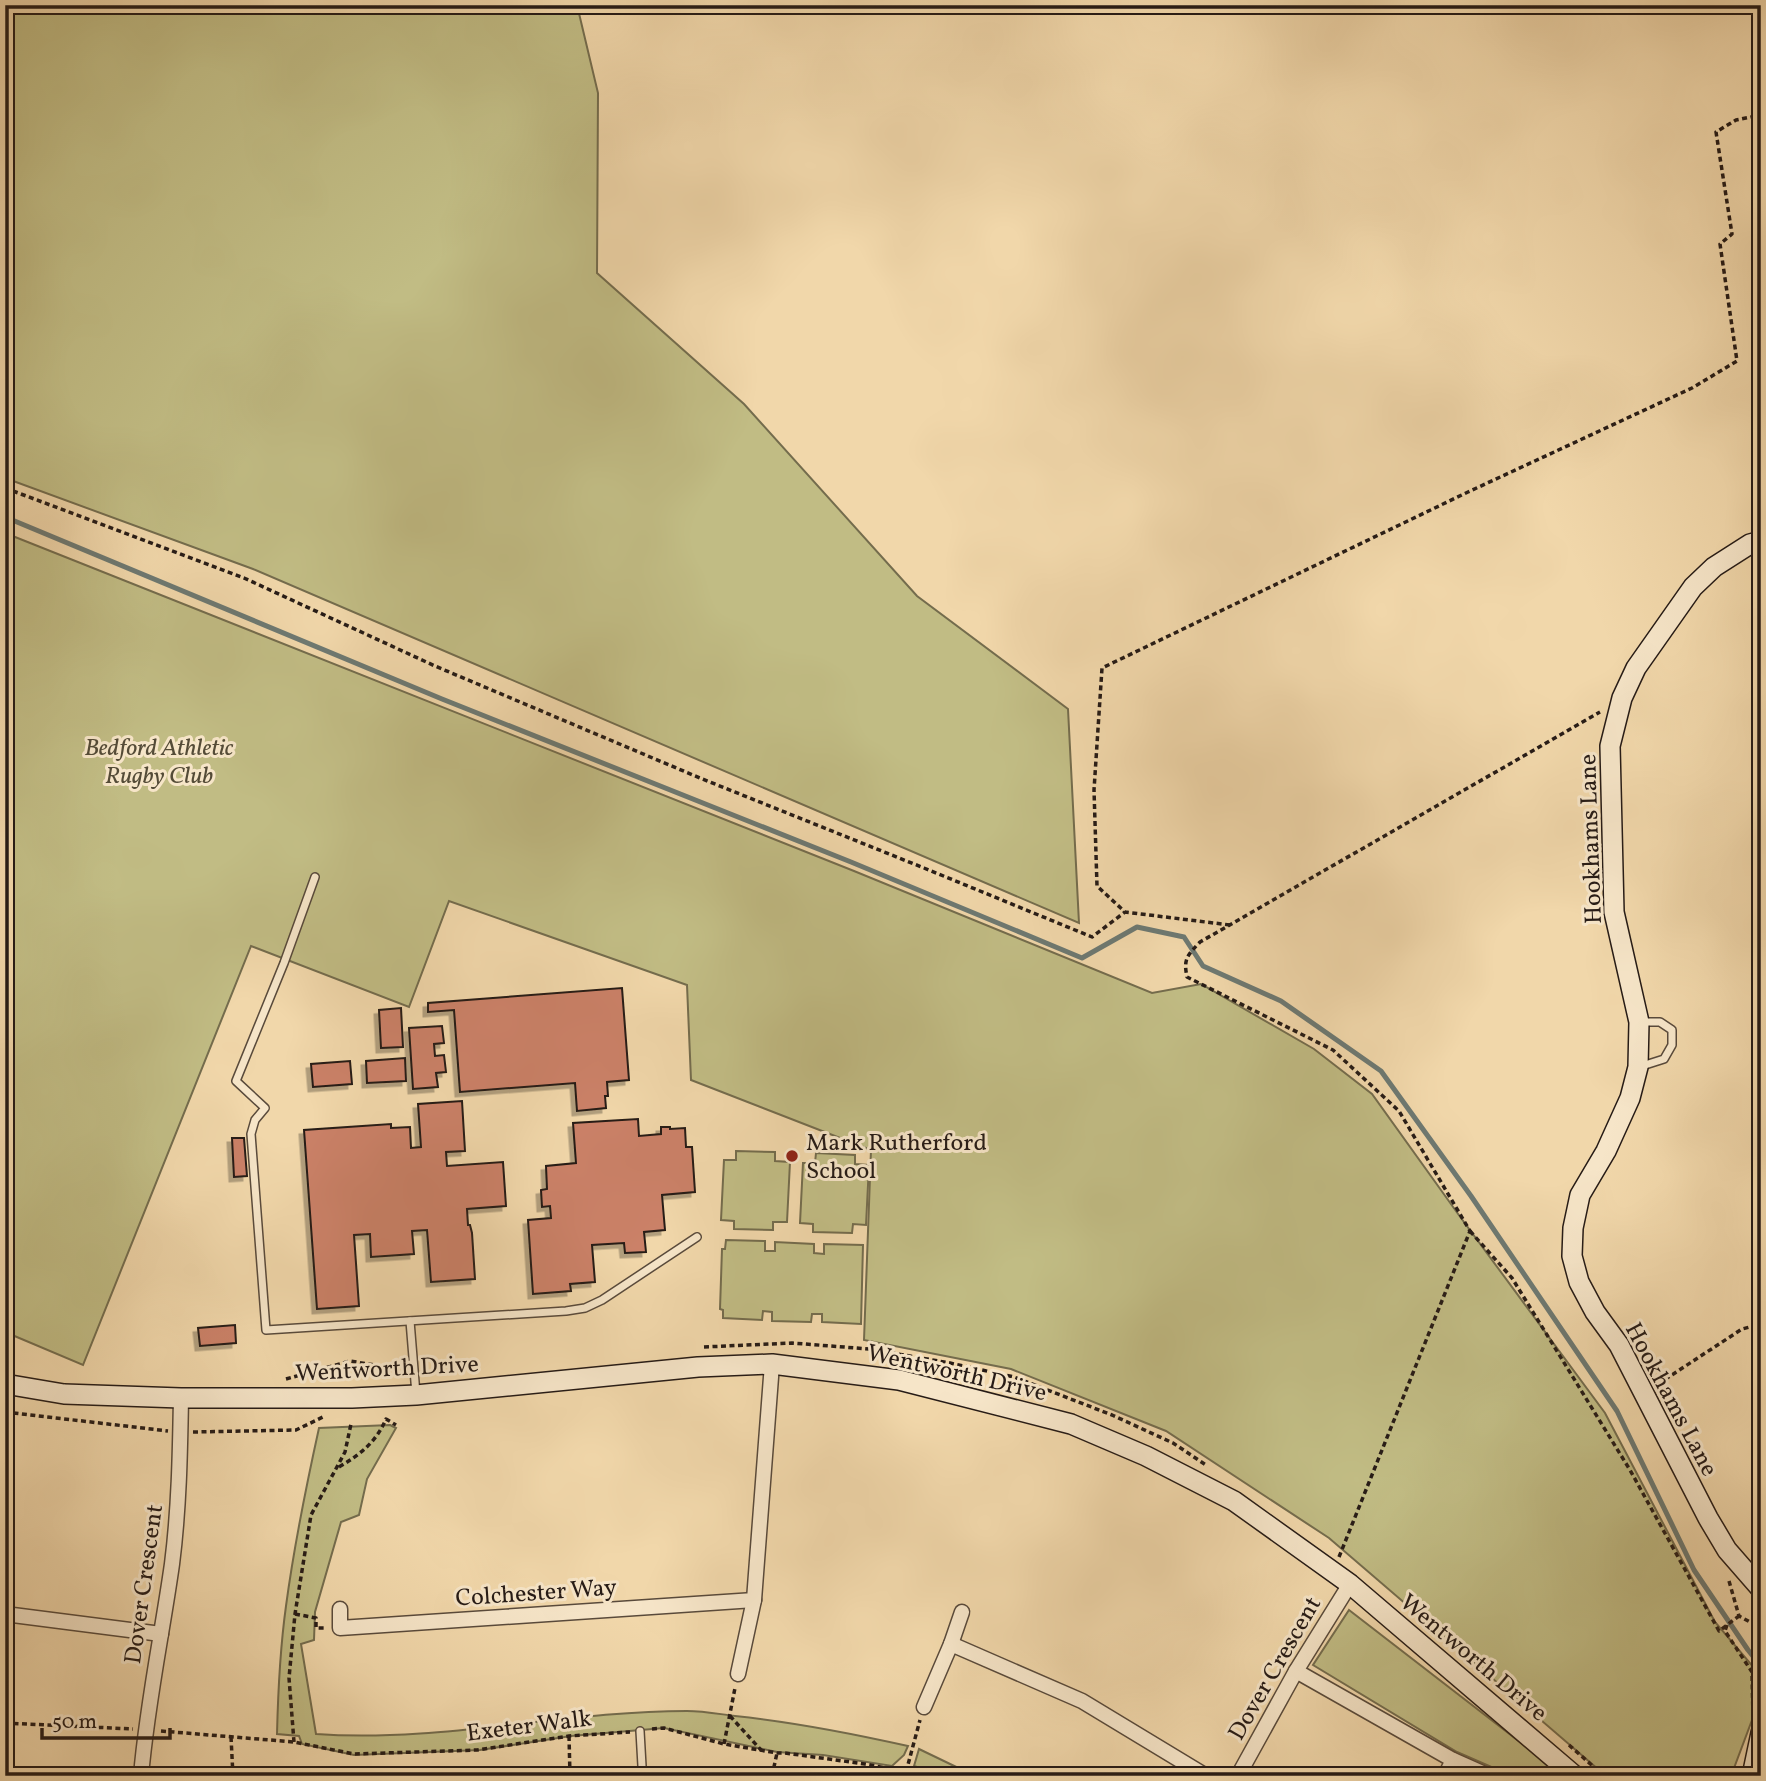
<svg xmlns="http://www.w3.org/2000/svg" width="1766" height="1781" viewBox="0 0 1766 1781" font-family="Vollkorn,serif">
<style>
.green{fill:#c1bc84;stroke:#746c4d;stroke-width:2}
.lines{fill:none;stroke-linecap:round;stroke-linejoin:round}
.stream{stroke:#6d7972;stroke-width:5}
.building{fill:#cb8168;stroke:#261b16;stroke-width:2;filter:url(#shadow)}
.lane-casing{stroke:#594a3b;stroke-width:10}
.street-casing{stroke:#594a3b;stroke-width:17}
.secondary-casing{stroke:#261b16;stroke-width:22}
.path{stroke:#261b16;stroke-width:3.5;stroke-dasharray:5 3.5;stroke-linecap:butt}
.lane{stroke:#f6e5c8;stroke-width:7}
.street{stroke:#f6e5c8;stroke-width:14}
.secondary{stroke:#f6e5c8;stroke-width:19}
.poi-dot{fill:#8f2418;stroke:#f6e5c8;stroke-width:2.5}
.labels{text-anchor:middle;stroke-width:6;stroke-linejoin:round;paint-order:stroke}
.park-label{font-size:24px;font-style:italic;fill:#544b37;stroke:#f6e5c8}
.street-label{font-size:24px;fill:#261b16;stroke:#f6e5c8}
.poi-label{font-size:24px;fill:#261b16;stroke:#f6e5c8;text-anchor:start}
</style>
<defs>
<filter id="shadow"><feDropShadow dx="-4.5" dy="4.5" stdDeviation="0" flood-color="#0004"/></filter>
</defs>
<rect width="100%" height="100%" fill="#f1d7aa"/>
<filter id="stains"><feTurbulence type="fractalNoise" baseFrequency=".00286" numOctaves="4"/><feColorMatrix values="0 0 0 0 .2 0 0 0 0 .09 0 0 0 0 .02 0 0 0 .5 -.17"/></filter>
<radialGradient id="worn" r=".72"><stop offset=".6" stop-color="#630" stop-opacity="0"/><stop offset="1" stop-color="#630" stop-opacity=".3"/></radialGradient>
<!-- green -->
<g class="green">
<path d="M5 5H577L598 93 597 273 744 404 917 596 1068 709 1079 923 253 569 5 478Z"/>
<path d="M5 533 854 871 1152 993 1201 984 1314 1049 1372 1094 1461 1218 1605 1413 1715 1622 1761 1676V1696L1731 1776H1606L1329 1538 1166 1431 1011 1369 864 1340 871 1150 691 1080 687 985 449 901 409 1007 251 946 83 1365 5 1332Z"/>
<path d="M736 1151 775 1152V1161L790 1162 787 1222H773V1230L734 1229V1221L721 1220 724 1160H736Z"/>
<path d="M816 1153 855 1155V1164L869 1165 866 1225 853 1224 852 1233 813 1232V1224L800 1223 803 1163H815Z"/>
<path d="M726 1240 765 1241V1251H775V1242L814 1244V1253L824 1254V1244L863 1245 861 1324 822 1322V1314H812L811 1322 772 1321V1312L763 1311 762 1320 723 1318V1310L720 1309 722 1249H725Z"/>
<path d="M390 1425 396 1428 367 1479 359 1515 341 1522 315 1612 314 1640 301 1644 316 1734C440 1743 563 1711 687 1711 703 1711 719 1714 735 1716 793 1722 850 1733 908 1746L904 1755 892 1766 823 1755 777 1752 664 1728 571 1736 480 1750 354 1755 302 1744 299 1736 277 1734C278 1692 280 1649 286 1606 294 1546 306 1487 319 1428Z"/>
<path d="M1349 1610 1534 1753 1559 1776H1512L1457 1752 1313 1665Z"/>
<path d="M919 1749 975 1776H943L914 1766Z"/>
</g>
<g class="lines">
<!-- stream -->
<path class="stream" d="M5 517 442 699 851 862 1082 958 1137 927 1184 937 1203 966 1281 1001 1381 1071 1471 1196 1617 1411 1694 1570 1748 1650 1761 1666"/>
</g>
<!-- building -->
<g class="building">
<path d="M622 988 629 1080 607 1082 608 1096H605L606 1108 577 1111 575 1083 460 1092 454 1010 428 1012V1003Z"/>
<path d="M401 1008 403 1047 381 1048 379 1010Z"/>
<path d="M442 1026 444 1043 434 1044 435 1056 444 1055 446 1072 436 1073 438 1087 413 1089 409 1028Z"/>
<path d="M405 1058 406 1081 367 1083 366 1061Z"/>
<path d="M350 1061 352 1084 313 1087 311 1064Z"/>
<path d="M462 1101 465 1151 446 1152 447 1166 503 1162 506 1206 467 1209 468 1225H470L472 1233 475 1279 431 1282 427 1230 412 1231 414 1254 371 1257 370 1234 354 1235 359 1306 317 1309 304 1130 391 1124V1128L410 1127 411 1148 421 1147 418 1104Z"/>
<path d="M638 1119 639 1136 661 1134V1127H670V1129L685 1128 686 1147H692L695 1192 662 1195 665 1230 644 1232 646 1252 625 1253 624 1243 592 1245 595 1282 570 1284 571 1291 533 1294 528 1220 551 1218 550 1206 542 1207 541 1190 547 1189 546 1166 576 1163 573 1123Z"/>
<path d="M232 1138H244L247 1176 234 1177Z"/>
<path d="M235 1325 236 1343 200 1346 198 1328Z"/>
</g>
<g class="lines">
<!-- lane casing -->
<g class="lane-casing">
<g id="lane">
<path d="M315 877 284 963 236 1081 265 1108 255 1120 251 1134 266 1330 566 1311 585 1308 602 1300 697 1237"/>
<path d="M1640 1022H1660L1672 1030V1045L1664 1059 1642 1066"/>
<path d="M410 1321 416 1394"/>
<path d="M640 1776 642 1766 640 1731"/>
</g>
</g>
<!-- street casing -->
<g class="street-casing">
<g id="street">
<path d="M340 1609V1628L754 1600 772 1364"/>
<path d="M5 1614 161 1634"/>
<path d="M951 1644 962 1612"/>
<path d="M1296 1671 1453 1760 1489 1776"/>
<path d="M738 1674 754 1600"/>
<path d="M924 1707 951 1644 1082 1701 1206 1776"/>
<path d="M141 1776C147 1704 162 1635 172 1564 179 1509 180 1454 181 1398"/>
<path d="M1238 1776 1296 1671 1350 1584"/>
<path d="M1445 1776 1453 1760"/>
</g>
</g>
<!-- secondary casing -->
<g class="secondary-casing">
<g id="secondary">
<path d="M1761 541 1750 544 1714 567 1693 587 1636 668 1622 698 1610 746 1614 912 1639 1022 1638 1067 1630 1098 1606 1151 1580 1195 1573 1228 1572 1256 1579 1282 1595 1312 1619 1345 1708 1518 1727 1550 1761 1589"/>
<path d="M5 1384 64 1394 181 1398H352L416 1395 698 1367 772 1364 899 1380 1071 1424 1146 1456 1234 1501 1350 1584 1575 1776"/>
<path d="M1752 1776 1761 1733"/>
</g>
</g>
<!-- path -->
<g class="path">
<path d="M5 21 14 5"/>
<path d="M5 488 244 578 435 666 700 778 924 868 1092 937 1125 912"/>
<path d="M1230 925 1125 912 1097 886 1094 790 1102 668 1468 492 1692 388 1737 361 1720 244 1732 234 1716 132 1736 120 1761 115"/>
<path d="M1470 1231 1512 1278 1630 1470 1719 1631 1739 1616"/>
<path d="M704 1347 792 1343 869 1349 950 1363 1014 1377 1112 1415 1173 1443 1206 1465"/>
<path d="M286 1379 350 1361 405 1370"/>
<path d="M1658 1384 1742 1329 1761 1324"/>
<path d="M5 1412 168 1431"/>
<path d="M193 1432 296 1430 325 1416"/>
<path d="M339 1467C361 1454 376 1442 386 1419L396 1425"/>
<path d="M1339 1557 1470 1231 1399 1111 1333 1050 1187 977C1183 958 1188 955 1200 942L1600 712"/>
<path d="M1729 1581 1739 1616 1761 1628"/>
<path d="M295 1614 316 1618V1628H325"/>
<path d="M1727 1625 1725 1631 1752 1672 1753 1718"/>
<path d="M730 1716 761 1750"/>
<path d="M5 1723 133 1729"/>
<path d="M652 1729 664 1728 724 1744 777 1753H785L865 1764 906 1772 914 1776"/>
<path d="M161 1731 294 1742 354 1754 477 1750 569 1736 630 1732"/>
<path d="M569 1736 570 1776"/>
<path d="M231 1737 233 1776"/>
<path d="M294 1742 289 1678 295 1614 311 1515 345 1452 351 1424"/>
<path d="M724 1744 735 1688"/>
<path d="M1569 1745 1604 1776"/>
<path d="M906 1772 920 1720"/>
<path d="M772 1776 777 1753"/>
</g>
<!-- lane -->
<use href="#lane" class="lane"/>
<!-- street -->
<use href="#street" class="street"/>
<!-- secondary -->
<use href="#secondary" class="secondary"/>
</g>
<!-- markers -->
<circle class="poi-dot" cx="792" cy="1156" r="7"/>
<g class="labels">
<!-- park labels -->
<g class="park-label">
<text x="159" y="755">Bedford Athletic<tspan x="159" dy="28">Rugby Club</tspan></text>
</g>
<!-- street labels -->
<g class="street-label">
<text transform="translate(1590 839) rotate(-92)" y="8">Hookhams Lane</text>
<text transform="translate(387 1368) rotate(-3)" y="8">Wentworth Drive</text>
<text transform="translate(957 1372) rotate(13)" y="8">Wentworth Drive</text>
<text transform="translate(1672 1399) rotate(62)" y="8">Hookhams Lane</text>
<text transform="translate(143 1584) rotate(-82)" y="8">Dover Crescent</text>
<text transform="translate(536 1592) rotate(-4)" y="8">Colchester Way</text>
<text transform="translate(1474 1657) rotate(40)" y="8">Wentworth Drive</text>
<text transform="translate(1274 1668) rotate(-60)" y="8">Dover Crescent</text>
<text transform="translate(529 1725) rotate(-7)" y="8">Exeter Walk</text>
</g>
<!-- poi labels -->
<g class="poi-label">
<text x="806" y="1150">Mark Rutherford<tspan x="806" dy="28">School</tspan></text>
</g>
</g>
<!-- margin -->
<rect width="1766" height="1781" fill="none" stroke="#f1d7aa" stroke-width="28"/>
<rect x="7" y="7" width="1752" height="1767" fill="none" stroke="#261b16" stroke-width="3.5"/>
<rect x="14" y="14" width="1738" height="1753" fill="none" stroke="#261b16" stroke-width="2"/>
<!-- scale -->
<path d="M42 1728v10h128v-10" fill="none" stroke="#261b16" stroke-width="3.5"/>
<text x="52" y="1728" font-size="21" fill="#261b16" stroke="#f6e5c8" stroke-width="5" paint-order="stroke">50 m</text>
<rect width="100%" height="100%" filter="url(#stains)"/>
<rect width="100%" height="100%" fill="url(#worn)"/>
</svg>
